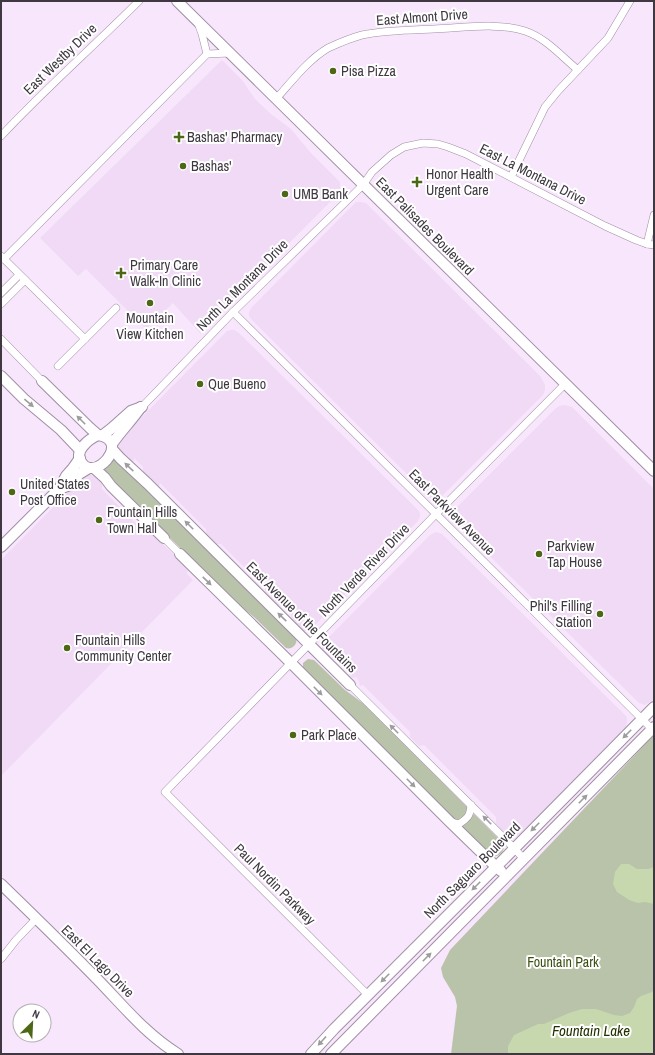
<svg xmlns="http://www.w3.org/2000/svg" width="655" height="1055" viewBox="0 0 655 1055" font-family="'Archivo Narrow',sans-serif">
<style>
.built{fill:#f1daf6}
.green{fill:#b8c3aa}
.water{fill:#c7d8ae}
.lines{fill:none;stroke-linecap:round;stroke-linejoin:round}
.street-casing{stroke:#9f8fa3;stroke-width:8}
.secondary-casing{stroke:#9f8fa3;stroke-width:12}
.street{stroke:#fff;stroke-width:7}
.secondary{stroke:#fff;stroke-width:10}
.oneway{fill:#9f9ca0}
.poi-dot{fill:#4e6717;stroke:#fff;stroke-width:1.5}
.labels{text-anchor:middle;stroke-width:4;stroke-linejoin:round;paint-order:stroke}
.street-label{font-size:14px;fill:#3f3841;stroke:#fff}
.poi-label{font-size:14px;fill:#3f3841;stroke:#fff;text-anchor:start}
.park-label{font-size:14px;fill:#3b4f10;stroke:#fff}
.water-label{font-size:15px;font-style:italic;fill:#223001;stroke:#fff}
</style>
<rect width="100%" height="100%" fill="#f8e6fc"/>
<!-- built -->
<g class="built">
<path d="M222 60 242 80 255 99 271 114 291 129 311 153 340 182V189L338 194 200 333 173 303 146 329 86 269 78 276 40 238Z"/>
<path d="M356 202H362L366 203 541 377 545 385V390L543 395 441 497 438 499 431 498 251 319 249 316V312L251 308Z"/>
<path d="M231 330H234L238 332 418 510 420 513V517L418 521 309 631H303L300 630 292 622 291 613 283 606 277 605 265 594V588L221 544H215L206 536V529L160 483 158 489 143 474V467L134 458 133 466 117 447 116 444 123 434 133 426 227 331Z"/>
<path d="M564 405 572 407 654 489V699L645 705 639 703 454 521 453 518 454 510 555 409 559 406Z"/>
<path d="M89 474 95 476 102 482V489L148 536 150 532 188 568 187 574 193 580 1 776V560L85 475Z"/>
<path d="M436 532 442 534 627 717V721L626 728 521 833 517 836H510L507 835 496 824V817L424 745 419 746 410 737V732L363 685 360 686 359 681 356 677 353 678 349 674V671L331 653 329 659 322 650V646L325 641 430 535Z"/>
</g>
<!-- green -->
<g class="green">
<path d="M114 454 296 638C298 644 292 650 286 648L254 617 236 603 104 473 99 470Z"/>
<path d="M308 659 314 660 345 690 364 704 467 807 468 812 460 821 454 820 303 669V663Z"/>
<path d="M654 735V1054H451L457 1006 455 997 443 977 441 968 450 950Z"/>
<path d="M474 814 504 844C505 852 498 858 491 856L461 826Z"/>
</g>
<!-- water -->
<g class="water">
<path d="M621 864H629L637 869H648L654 867V904L645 902 638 903 629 900 617 892 613 884 615 872Z"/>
<path d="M654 988V1054H509L508 1053V1046L514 1035 525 1030 538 1024H544L569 1013 582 1009H596L614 1015 622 1016 630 1013 634 1007 637 999 641 996 652 992Z"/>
</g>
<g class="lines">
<!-- street casing -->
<g class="street-casing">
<g id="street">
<path d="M198 23 202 34 207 54"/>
<path d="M276 99C292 81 308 60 328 48 339 43 350 38 362 35 386 30 410 30 434 29 461 28 500 22 525 31 546 38 561 56 578 70"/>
<path d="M1 136C45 89 93 47 139 1"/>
<path d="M511 177 545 107 558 91 608 38 630 1"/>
<path d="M647 244 654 215"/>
<path d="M1 256 85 339"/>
<path d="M4 259 207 54 230 53"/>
<path d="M1 293 19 275"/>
<path d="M1 304 25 280"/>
<path d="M233 312 652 729"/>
<path d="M1 339 42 381"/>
<path d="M58 366 116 308"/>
<path d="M142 407 233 312 363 185 372 172 391 155 404 147 423 143 438 144 448 147 466 154 605 226 636 240 647 244 654 245"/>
<path d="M164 538 180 554"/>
<path d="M350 685 508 842 524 859"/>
<path d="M450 822 459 824C468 818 470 816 471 805"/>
<path d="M1 959 16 940 36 919"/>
<path d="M368 995 165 792 436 514 565 384"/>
</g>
</g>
<!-- secondary casing -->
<g class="secondary-casing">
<g id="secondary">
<path d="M177 1 654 471"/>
<path d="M1 376 24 399 61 430 80 450"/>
<path d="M42 381 90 428 98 435"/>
<path d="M98 435C126 439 106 470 90 468 87 468 84 466 82 463 72 452 89 439 98 435Z"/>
<path d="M103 435 112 428 131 411 142 407"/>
<path d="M112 444C121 431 132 420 141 407"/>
<path d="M112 449 120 458 148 484 350 685"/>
<path d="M94 468 105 478 111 486 164 538"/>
<path d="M59 489 70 485 79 474 89 468"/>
<path d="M1 547 59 489 66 476 73 468 80 458"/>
<path d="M180 554 291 663 450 822 490 861 501 871"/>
<path d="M1 884C34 916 67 948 99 981 124 1007 147 1035 178 1054"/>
<path d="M311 1054 334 1029 497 866 654 707"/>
<path d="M331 1054 654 727"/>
</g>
</g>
<!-- street -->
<use href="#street" class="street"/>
<!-- secondary -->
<use href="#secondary" class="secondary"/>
</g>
<!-- one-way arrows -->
<defs><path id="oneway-solid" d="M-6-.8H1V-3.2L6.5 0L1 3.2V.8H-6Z"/></defs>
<g class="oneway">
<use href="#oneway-solid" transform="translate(29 403) rotate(40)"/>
<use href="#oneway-solid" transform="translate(81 420) rotate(-135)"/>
<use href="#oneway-solid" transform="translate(129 467) rotate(-137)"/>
<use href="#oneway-solid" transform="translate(189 525) rotate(-135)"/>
<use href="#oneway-solid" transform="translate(207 581) rotate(44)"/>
<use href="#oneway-solid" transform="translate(282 617) rotate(-136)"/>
<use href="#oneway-solid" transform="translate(318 691) rotate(45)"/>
<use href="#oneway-solid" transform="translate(394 729) rotate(-135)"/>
<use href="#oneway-solid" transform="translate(627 734) rotate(135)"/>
<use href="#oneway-solid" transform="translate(411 783) rotate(45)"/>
<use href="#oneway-solid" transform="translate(583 799) rotate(-45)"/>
<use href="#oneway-solid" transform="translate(487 820) rotate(-135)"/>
<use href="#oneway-solid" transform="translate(535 827) rotate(135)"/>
<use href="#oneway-solid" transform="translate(476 886) rotate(135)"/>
<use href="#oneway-solid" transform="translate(427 957) rotate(-45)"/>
<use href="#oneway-solid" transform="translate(385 978) rotate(135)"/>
<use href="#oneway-solid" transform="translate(322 1041) rotate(132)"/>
</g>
<!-- markers -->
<g class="poi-dot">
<circle cx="333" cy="71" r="4"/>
<path d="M177 131h4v4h4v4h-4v4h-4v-4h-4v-4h4z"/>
<circle cx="183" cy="166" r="4"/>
<path d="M415 176h4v4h4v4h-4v4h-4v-4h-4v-4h4z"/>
<circle cx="285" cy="194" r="4"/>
<path d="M119 267h4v4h4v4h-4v4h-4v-4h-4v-4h4z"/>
<circle cx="150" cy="303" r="4"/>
<circle cx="200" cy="384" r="4"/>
<circle cx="12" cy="492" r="4"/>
<circle cx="99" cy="520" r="4"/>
<circle cx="539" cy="554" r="4"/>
<circle cx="600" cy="614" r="4"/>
<circle cx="67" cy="648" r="4"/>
<circle cx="293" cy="735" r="4"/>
</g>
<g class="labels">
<!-- street labels -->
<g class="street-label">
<text transform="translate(422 17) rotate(-4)" y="5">East Almont Drive</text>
<text transform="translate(60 59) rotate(-44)" y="5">East Westby Drive</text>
<text transform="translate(533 174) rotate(27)" y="5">East La Montana Drive</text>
<text transform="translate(425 226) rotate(45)" y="5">East Palisades Boulevard</text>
<text transform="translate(242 285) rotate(-45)" y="5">North La Montana Drive</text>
<text transform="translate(452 512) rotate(45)" y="5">East Parkview Avenue</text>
<text transform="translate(364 570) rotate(-46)" y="5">North Verde River Drive</text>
<text transform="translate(302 617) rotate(45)" y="5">East Avenue of the Fountains</text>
<text transform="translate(472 870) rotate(-45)" y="5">North Saguaro Boulevard</text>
<text transform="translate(275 884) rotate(45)" y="5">Paul Nordin Parkway</text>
<text transform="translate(98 961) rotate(45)" y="5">East El Lago Drive</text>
</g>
<!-- poi labels -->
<g class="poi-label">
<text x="341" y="76">Pisa Pizza</text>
<text x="187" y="142">Bashas' Pharmacy</text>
<text x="191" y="171">Bashas'</text>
<text x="426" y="179">Honor Health<tspan x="426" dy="16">Urgent Care</tspan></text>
<text x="293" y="199">UMB Bank</text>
<text x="130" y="270">Primary Care<tspan x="130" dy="16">Walk-In Clinic</tspan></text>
<text x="150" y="323" text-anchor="middle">Mountain<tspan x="150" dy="16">View Kitchen</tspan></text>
<text x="208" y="389">Que Bueno</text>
<text x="20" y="489">United States<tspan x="20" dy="16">Post Office</tspan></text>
<text x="107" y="517">Fountain Hills<tspan x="107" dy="16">Town Hall</tspan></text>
<text x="547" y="551">Parkview<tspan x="547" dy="16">Tap House</tspan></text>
<text x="592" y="611" text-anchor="end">Phil's Filling<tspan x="592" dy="16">Station</tspan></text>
<text x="75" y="645">Fountain Hills<tspan x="75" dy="16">Community Center</tspan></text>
<text x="301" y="740">Park Place</text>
</g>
<!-- park labels -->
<g class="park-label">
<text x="563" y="967">Fountain Park</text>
</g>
<!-- water labels -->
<g class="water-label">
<text x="591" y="1036">Fountain Lake</text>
</g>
</g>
<!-- border -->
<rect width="655" height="1055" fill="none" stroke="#3f3841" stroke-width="4"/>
<!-- north arrow -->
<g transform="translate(32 1023) rotate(24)"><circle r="19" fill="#ffffff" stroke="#b2afb3"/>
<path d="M0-3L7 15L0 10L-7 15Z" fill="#4e6717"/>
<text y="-6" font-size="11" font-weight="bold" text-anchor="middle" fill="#3f3841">N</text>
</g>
</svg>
